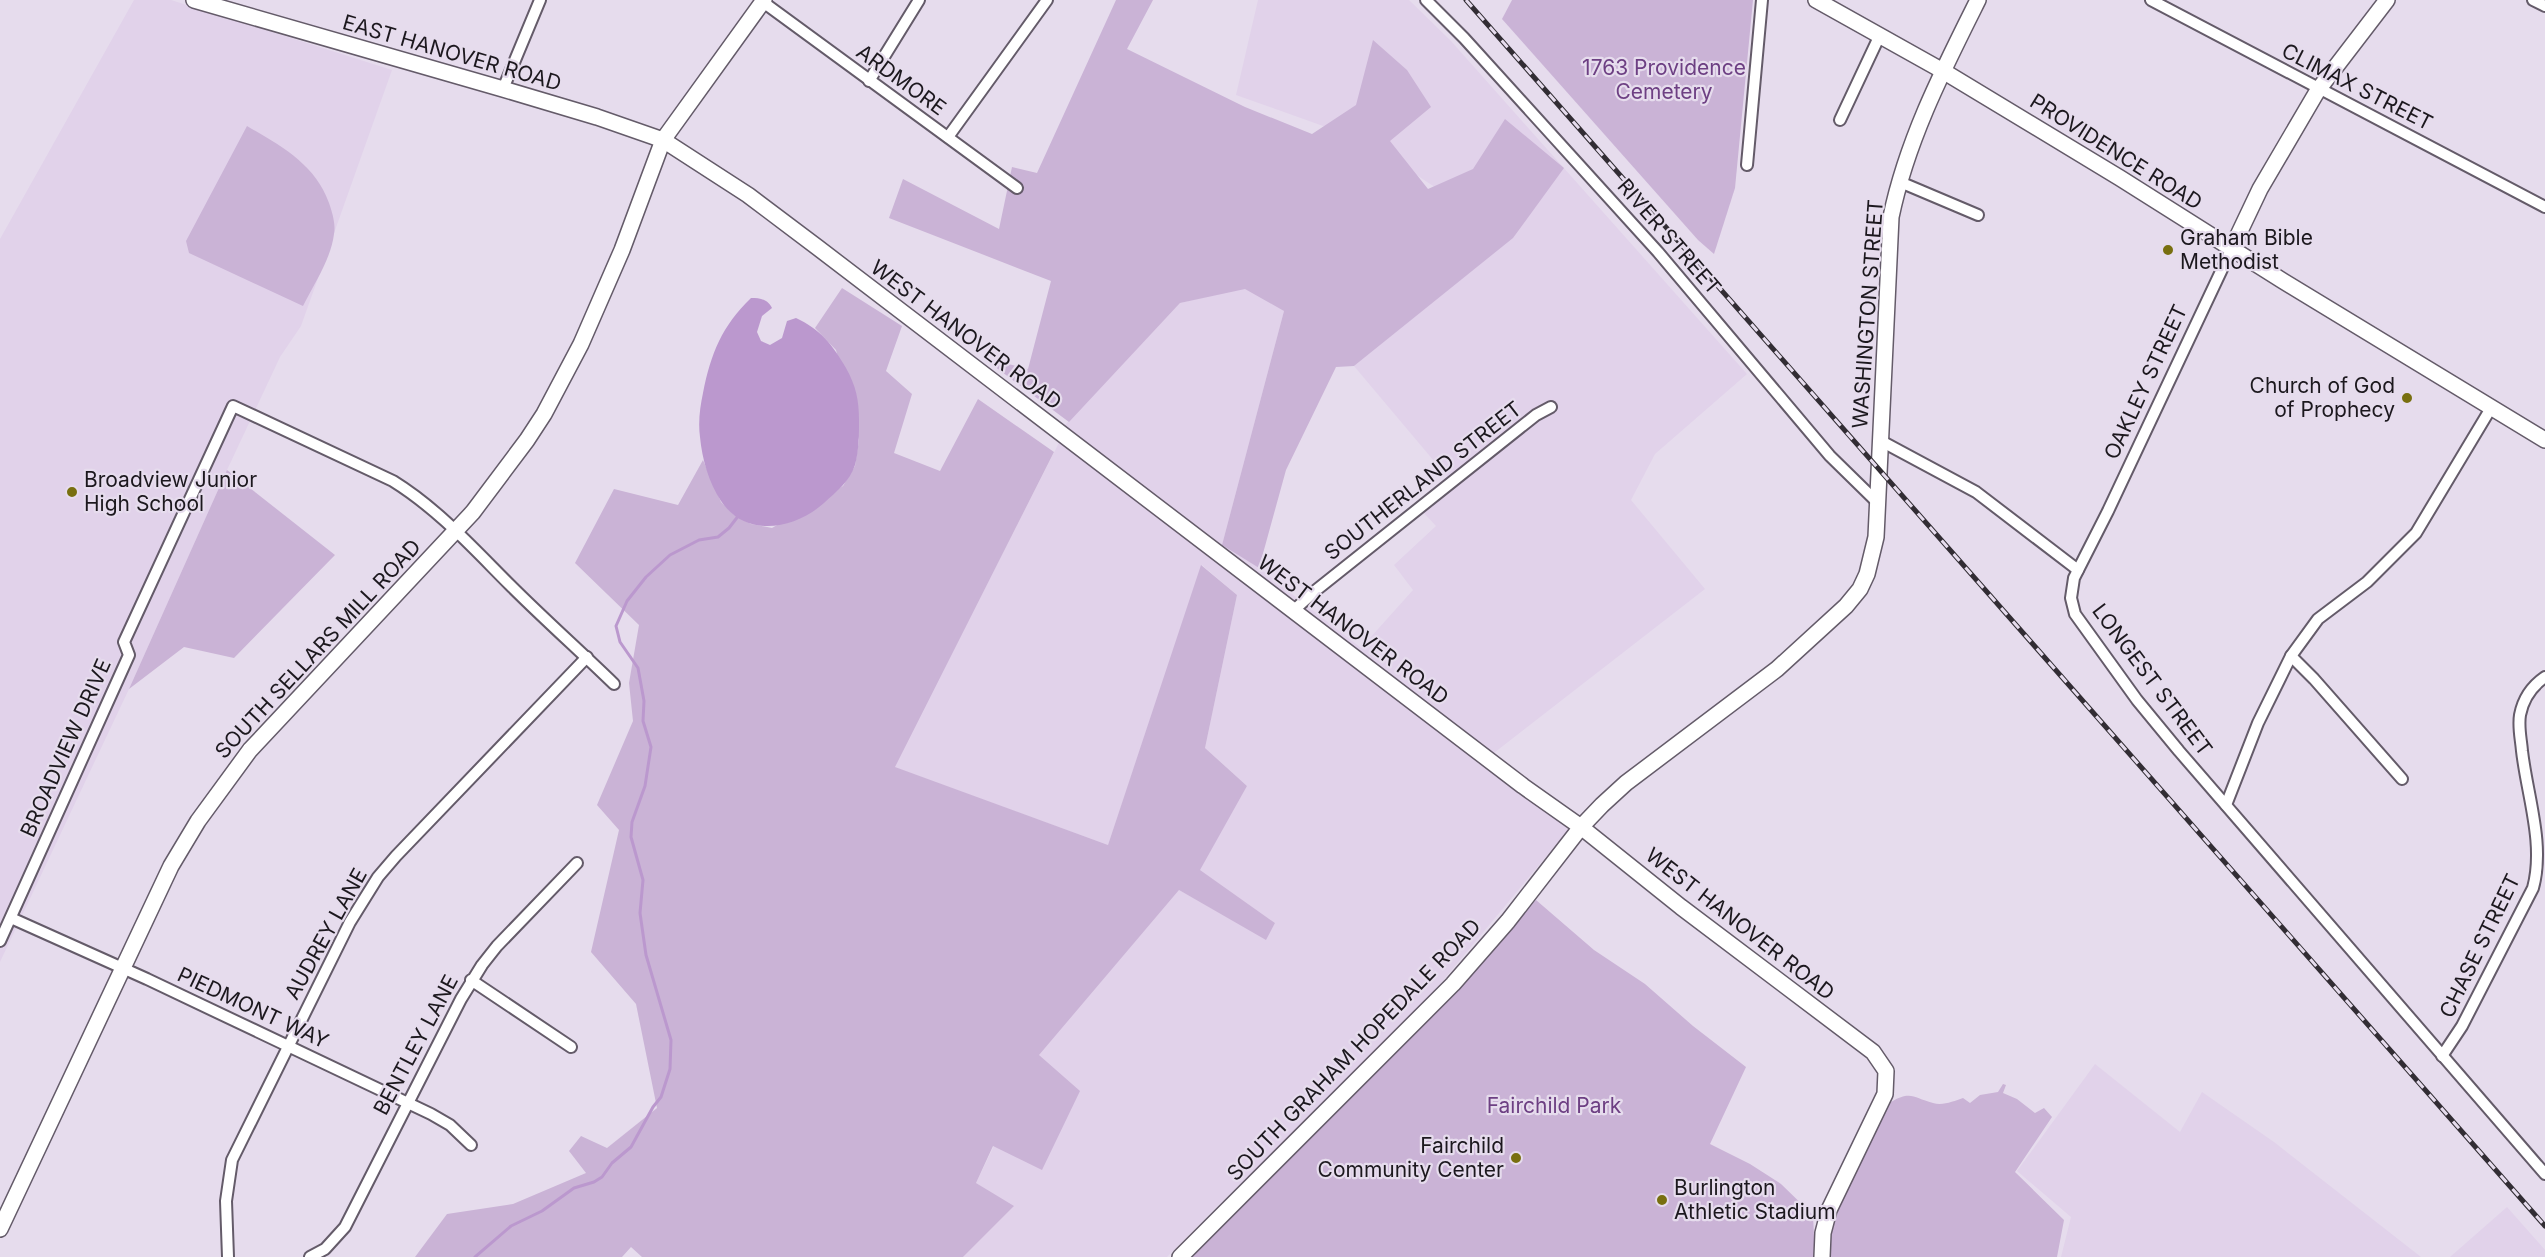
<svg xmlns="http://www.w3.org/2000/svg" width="2545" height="1257" viewBox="0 0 2545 1257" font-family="Inter,sans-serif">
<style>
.built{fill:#e1d2ea}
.green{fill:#cab3d6}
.water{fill:#bb98ce}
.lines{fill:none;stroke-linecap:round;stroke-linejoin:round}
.stream{stroke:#bb98ce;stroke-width:3}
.street-casing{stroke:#645b69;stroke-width:14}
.secondary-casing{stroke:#645b69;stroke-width:18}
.street{stroke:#fff;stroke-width:10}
.secondary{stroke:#fff;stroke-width:15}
.rail-casing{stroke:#322d34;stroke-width:5}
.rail{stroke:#e6dced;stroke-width:3;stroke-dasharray:9;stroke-linecap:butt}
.poi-dot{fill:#786f0f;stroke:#e6dced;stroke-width:2}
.labels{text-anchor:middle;stroke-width:4.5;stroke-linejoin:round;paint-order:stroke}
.street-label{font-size:21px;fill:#1c181e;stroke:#e6dced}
.park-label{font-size:21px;fill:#6d3f83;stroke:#e6dced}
.poi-label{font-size:21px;fill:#1c181e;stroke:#e6dced;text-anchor:start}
</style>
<rect width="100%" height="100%" fill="#e6dced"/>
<!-- built -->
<g class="built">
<path d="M134 0H171L392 70 301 326 280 357 227 470 129 689 0 962V239Z"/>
<path d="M1258 0H1409L1451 41 1747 374 1655 454 1631 500 1705 589 1481 763 1569 829 1410 1020 1215 1208 1167 1257H963L1013 1207 976 1183 1038 1055 1179 890 1266 939 1275 923 1199 870 1247 786 1205 748 1237 595 1202 565 1108 845 894 767 1067 427 1065 425 1180 303 1253 286 1284 311 1222 545 1259 568 1361 648 1413 590 1394 565 1436 526 1421 510 1450 480 1354 366 1512 238 1365 141 1236 95Z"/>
<path d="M2095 1064 2180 1132 2202 1092 2274 1142 2421 1257H2061L2071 1217 2017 1171Z"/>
<path d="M2507 1207 2545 1250V1257H2450Z"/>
</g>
<!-- green -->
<g class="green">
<path d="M1116 0H1153L1127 49 1245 107 1312 134 1356 105 1373 40 1407 70 1431 107 1390 141 1428 189 1473 169 1505 119 1564 168 1513 238 1354 366 1336 367 1286 470 1259 568 1222 545 1284 311 1245 289 1180 303 1069 422 982 357 1028 369 1051 281 889 218 903 179 999 229 1012 167 1037 173Z"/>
<path d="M1512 0H1753L1735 188 1714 254 1698 240 1502 19Z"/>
<path d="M247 126C281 146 315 164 329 203 332 212 336 224 334 234 331 259 314 284 303 306L189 253 186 241Z"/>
<path d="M842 288 902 326 886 371 912 394 894 453 940 471 978 399 1054 452 895 767 1108 845 1201 565 1237 595 1205 748 1247 786 1200 870 1275 923 1266 940 1179 890 1039 1055 1080 1091 1042 1170 993 1146 976 1183 1014 1206 963 1257H642L631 1247 622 1257H415L447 1214 513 1204 586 1173 569 1151 581 1136 607 1148 657 1108 636 1004 591 952 619 830 597 805 633 721 629 683 639 625 575 563 614 489 678 505 703 460 721 502 734 515 751 524 772 528 843 486 855 466 859 440 836 350 815 328Z"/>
<path d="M227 470 335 555 234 658 184 647 129 689Z"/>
<path d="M1536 900 1594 950 1645 984 1693 1026 1746 1067 1710 1144 1750 1164 1781 1184 1813 1215 1815 1257H1186L1475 967Z"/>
<path d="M2003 1084 2006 1085 2003 1093 2017 1099 2035 1113 2044 1108 2052 1117 2015 1172 2064 1220 2057 1257H1829L1833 1221 1837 1204 1891 1102C1911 1090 1914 1098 1933 1103 1943 1106 1954 1101 1963 1098L1970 1103 1980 1095 1998 1092Z"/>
</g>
<!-- water -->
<path class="water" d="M751 298C760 298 768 299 772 308L762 316 757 332 761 341 770 345 782 338 787 321 796 318C821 330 832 344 846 368 856 386 859 400 859 420 859 435 859 450 855 465 850 481 836 492 824 503 795 529 746 539 721 501 709 483 702 459 700 437 698 422 700 407 703 393 711 353 722 326 751 298Z"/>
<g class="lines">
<!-- stream -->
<path class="stream" d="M475 1257 511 1226 542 1211 574 1188 594 1182 602 1177 612 1163 631 1147 653 1107 661 1097 670 1069 671 1040 646 955 640 913 643 880 631 837 632 822 645 786 651 747 643 721 644 701 638 668 620 642 616 626 627 601 646 577 670 555 699 540 718 537 729 528 739 515"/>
<!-- street casing -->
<g class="street-casing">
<g id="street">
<path d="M1426 0 1464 38 1658 252 1830 456 1878 503"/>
<path d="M2151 0 2545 207"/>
<path d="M2533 0 2545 6"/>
<path d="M763 2 1017 188"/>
<path d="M869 81 919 0"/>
<path d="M503 89 540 0"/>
<path d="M1840 120 1879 37"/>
<path d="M948 137 1047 0"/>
<path d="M1747 165 1762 0"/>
<path d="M1900 182 1978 215"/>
<path d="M2232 248 2108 511 2074 578 2071 598 2075 614 2137 700 2179 751 2545 1174"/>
<path d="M1881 441 1976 492 2078 570"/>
<path d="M1293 611 1315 591 1536 415 1551 407"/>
<path d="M2291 656 2314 679 2402 779"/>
<path d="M2226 805 2258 723 2291 656 2318 619 2367 582 2416 533 2491 408"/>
<path d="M11 918 147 979 431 1114 450 1125 471 1145"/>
<path d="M0 941 129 655 124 642 233 406 393 481C438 509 473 548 510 585 544 619 580 651 614 684"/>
<path d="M471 980 571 1047"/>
<path d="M2442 1056 2462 1026 2533 888C2545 844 2527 795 2522 751 2521 739 2518 727 2520 715 2523 699 2532 686 2545 677"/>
<path d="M228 1257 226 1201 232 1160 350 922 378 877 396 856 587 657"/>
<path d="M310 1257 325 1249 345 1227 461 999 482 965 497 946 577 863"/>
</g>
</g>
<!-- secondary casing -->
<g class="secondary-casing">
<g id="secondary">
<path d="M194 0 503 89 597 117 663 140 748 195 817 247 1523 786 1581 827 1681 907 1873 1052 1886 1071 1885 1094 1829 1210 1823 1233 1822 1257"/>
<path d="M1816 0 1943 71 2120 178 2283 281 2545 440"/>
<path d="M2232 248 2260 189 2318 90 2387 0"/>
<path d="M0 1229 171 866 198 821 250 750 473 512 527 440 544 414 581 344 622 250 663 140 764 0"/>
<path d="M1180 1257 1453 984 1508 921 1581 827 1602 805 1626 783 1777 669 1846 606 1860 589 1867 574 1876 537 1891 217C1907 140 1943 70 1978 0"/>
</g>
</g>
<!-- street -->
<use href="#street" class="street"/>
<!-- secondary -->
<use href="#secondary" class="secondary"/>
<!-- rail casing -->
<g class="rail-casing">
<path id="rail" d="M1466 0 2545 1226"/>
</g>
<!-- rail -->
<use href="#rail" class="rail"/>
</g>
<!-- markers -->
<g class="poi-dot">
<circle cx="2168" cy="250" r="6"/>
<circle cx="2407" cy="398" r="6"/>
<circle cx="72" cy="492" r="6"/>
<circle cx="1516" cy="1158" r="6"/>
<circle cx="1662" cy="1200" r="6"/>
</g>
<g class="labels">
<!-- street labels -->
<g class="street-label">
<text transform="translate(452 53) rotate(16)" y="7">EAST HANOVER ROAD</text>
<text transform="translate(901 80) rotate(36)" y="7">ARDMORE</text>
<text transform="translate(2357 87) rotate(27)" y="7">CLIMAX STREET</text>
<text transform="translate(2116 152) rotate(32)" y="7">PROVIDENCE ROAD</text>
<text transform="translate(1669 237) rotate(49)" y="7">RIVER STREET</text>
<text transform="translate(1868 314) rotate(-86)" y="7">WASHINGTON STREET</text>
<text transform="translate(966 335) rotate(37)" y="7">WEST HANOVER ROAD</text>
<text transform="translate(2146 382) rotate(-65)" y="7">OAKLEY STREET</text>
<text transform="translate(1423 481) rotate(-38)" y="7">SOUTHERLAND STREET</text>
<text transform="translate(1353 630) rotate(37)" y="7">WEST HANOVER ROAD</text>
<text transform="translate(318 649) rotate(-47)" y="7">SOUTH SELLARS MILL ROAD</text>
<text transform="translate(2152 680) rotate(53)" y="7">LONGEST STREET</text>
<text transform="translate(66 748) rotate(-66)" y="7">BROADVIEW DRIVE</text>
<text transform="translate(1740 924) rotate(38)" y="7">WEST HANOVER ROAD</text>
<text transform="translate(326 934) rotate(-61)" y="7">AUDREY LANE</text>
<text transform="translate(2480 946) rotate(-64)" y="7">CHASE STREET</text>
<text transform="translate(253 1008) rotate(25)" y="7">PIEDMONT WAY</text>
<text transform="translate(416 1045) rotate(-62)" y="7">BENTLEY LANE</text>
<text transform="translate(1354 1050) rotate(-46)" y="7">SOUTH GRAHAM HOPEDALE ROAD</text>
</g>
<!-- park labels -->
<g class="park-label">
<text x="1664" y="75">1763 Providence<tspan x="1664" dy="24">Cemetery</tspan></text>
<text x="1554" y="1113">Fairchild Park</text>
</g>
<!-- poi labels -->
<g class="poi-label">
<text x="2180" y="245">Graham Bible<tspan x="2180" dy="24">Methodist</tspan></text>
<text x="2395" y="393" text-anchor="end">Church of God<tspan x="2395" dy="24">of Prophecy</tspan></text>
<text x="84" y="487">Broadview Junior<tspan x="84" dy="24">High School</tspan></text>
<text x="1504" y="1153" text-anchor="end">Fairchild<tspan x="1504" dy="24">Community Center</tspan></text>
<text x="1674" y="1195">Burlington<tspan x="1674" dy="24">Athletic Stadium</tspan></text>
</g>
</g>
</svg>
